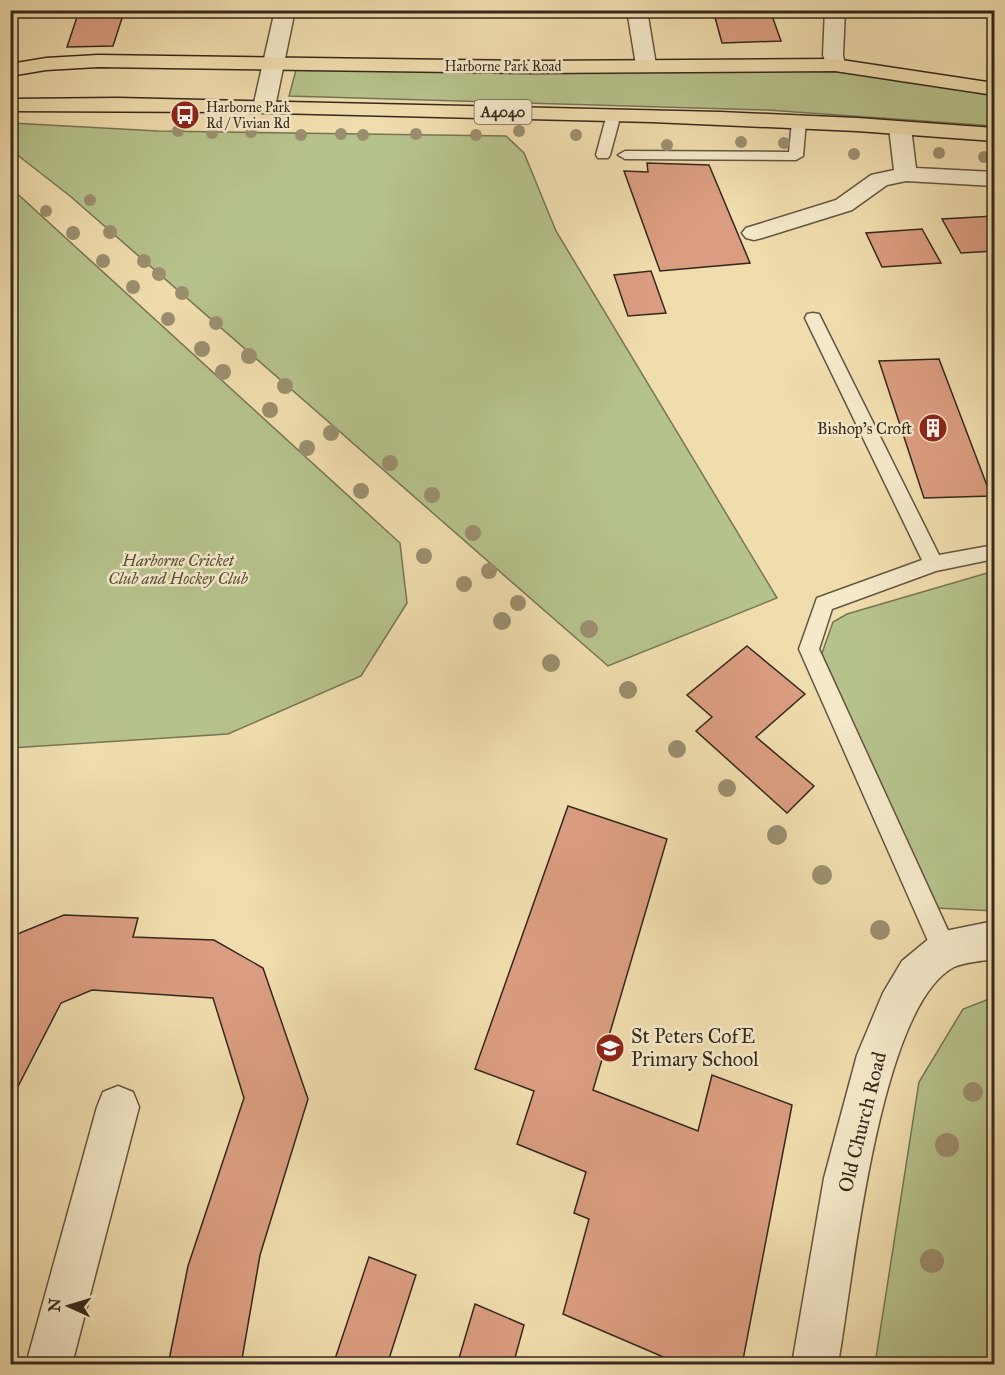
<svg xmlns="http://www.w3.org/2000/svg" width="1005" height="1375" viewBox="0 0 1005 1375" font-family="'IM FELL Great Primer',serif">
<style>
.green{fill:#b6c28c;stroke:#767554;stroke-width:1.5}
.building{fill:#db9d81;stroke:#35281d;stroke-width:1.5}
.lines{fill:none;stroke-linecap:round;stroke-linejoin:round}
.service-casing{stroke:#645541;stroke-width:3}
.minor-casing{stroke:#645541;stroke-width:3}
.tertiary-casing{stroke:#645541;stroke-width:3}
.primary-casing{stroke:#35281d;stroke-width:3}
.service{fill:#f5e9ca;fill-rule:evenodd}
.minor{fill:#f5e9ca;fill-rule:evenodd}
.tertiary{fill:#f5e9ca;fill-rule:evenodd}
.primary{fill:#f0ddae;fill-rule:evenodd}
.tree{fill:#9b8e6e}
.labels{text-anchor:middle;stroke-width:5;stroke-linejoin:round;paint-order:stroke}
.far-street-label{font-size:14px;fill:#35281d;stroke:#f5e9ca}
.far-poi-label{font-size:14px;fill:#35281d;stroke:#f5e9ca;text-anchor:start}
.shield{fill:#f5e9ca;stroke:#6f6251;stroke-width:1.5}
.shield-label{font-size:15px;font-weight:bold;fill:#35281d}
.poi-label{font-size:16px;fill:#35281d;stroke:#f5e9ca;text-anchor:end}
.park-label{font-size:16px;font-style:italic;fill:#554e39;stroke:#f5e9ca}
.near-poi-label{font-size:20px;fill:#35281d;stroke:#f5e9ca;text-anchor:start}
.near-street-label{font-size:20px;fill:#35281d;stroke:#f5e9ca}
</style>
<rect width="100%" height="100%" fill="#f0ddae"/>
<filter id="stains"><feTurbulence type="fractalNoise" baseFrequency=".00333" numOctaves="4"/><feColorMatrix values="0 0 0 0 .2 0 0 0 0 .09 0 0 0 0 .02 0 0 0 .5 -.17"/></filter>
<radialGradient id="worn" r=".72"><stop offset=".6" stop-color="#630" stop-opacity="0"/><stop offset="1" stop-color="#630" stop-opacity=".3"/></radialGradient>
<!-- green -->
<g class="green">
<path d="M736 68 824 70 994 93V126L767 110 289 96 296 70 602 73Z"/>
<path d="M11 123 158 131 506 136 524 153 556 231 777 598 608 666 70 196 11 150Z"/>
<path d="M11 188 400 543 407 603 361 676 228 734 11 748Z"/>
<path d="M994 571V911L937 908 821 656 833 622 847 614Z"/>
<path d="M994 997V1364H875L919 1082 963 1009Z"/>
</g>
<!-- building -->
<g class="building">
<path d="M713 10H770L781 41 722 43Z"/>
<path d="M123 15 113 46 67 47 77 17Z"/>
<path d="M647 163 709 165 750 263 660 271 624 171 648 172Z"/>
<path d="M994 216V251L961 253 942 219Z"/>
<path d="M922 229 941 263 882 267 866 233Z"/>
<path d="M651 271 666 313 628 316 614 275Z"/>
<path d="M939 359 991 496 924 498 879 361Z"/>
<path d="M747 646 805 694 756 737 814 786 787 813 696 731 712 717 687 695Z"/>
<path d="M568 806 667 839 593 1090 698 1131 712 1075 792 1105 742 1365H682L563 1314 589 1219 574 1213 586 1172 517 1144 534 1091 475 1069Z"/>
<path d="M64 915 138 918 133 937 214 940 263 968 308 1099 260 1255 241 1365H168L188 1266 244 1098 213 998 92 990 61 1003 10 1102V937Z"/>
<path d="M369 1257 416 1275 387 1365H333Z"/>
<path d="M475 1304 524 1325 513 1365H457Z"/>
</g>
<g class="lines">
<!-- service casing -->
<g class="service-casing">
<g id="service">
<path d="M614 110 621 114 610 155 608 158H598L596 155 607 114Z"/>
<path d="M799 117 806 121 803 156 796 160 625 159 618 155 625 151 789 152 792 121Z"/>
<path d="M813 313 819 314 821 318 939 555 994 545V559L936 571 832 609 819 649 957 950 954 959 945 962 936 959 799 649 817 598 922 560 805 318 807 314Z"/>
</g>
</g>
<!-- minor casing -->
<g class="minor-casing">
<g id="minor">
<path d="M627 10H647L656 65 653 69H639L636 65Z"/>
<path d="M825 10H845L843 55 845 65 842 69H828L823 55Z"/>
<path d="M900 122 908 123 911 128 916 168 994 172V186L906 181 887 185 852 210 762 238 754 240 746 238 742 233 746 228 836 200 871 175 894 170 889 128 892 123Z"/>
<path d="M994 921V959C982 961 965 962 954 967 878 1007 853 1281 838 1364H792L824 1178 857 1055 883 993 902 961 931 937 945 931Z"/>
<path d="M118 1086 133 1092 139 1107 72 1364H26L97 1107 103 1092Z"/>
</g>
</g>
<!-- tertiary casing -->
<g class="tertiary-casing">
<path id="tertiary" d="M275 10H295L275 107 272 112 264 113 256 112 253 107Z"/>
</g>
<!-- primary casing -->
<g class="primary-casing">
<g id="primary">
<path d="M98 55 535 61 835 59 994 83V95L835 71 535 73 98 67 46 70 10 76V64L46 58Z"/>
<path d="M119 98 720 112 857 118 994 128V141L857 131 652 122 228 112 10 111V99Z"/>
</g>
</g>
<!-- service -->
<use href="#service" class="service"/>
<!-- minor -->
<use href="#minor" class="minor"/>
<!-- tertiary -->
<use href="#tertiary" class="tertiary"/>
<!-- primary -->
<use href="#primary" class="primary"/>
</g>
<!-- trees -->
<g class="tree">
<circle cx="178" cy="131" r="6"/>
<circle cx="519" cy="131" r="6"/>
<circle cx="251" cy="132" r="6"/>
<circle cx="212" cy="133" r="6"/>
<circle cx="341" cy="134" r="6"/>
<circle cx="416" cy="134" r="6"/>
<circle cx="301" cy="135" r="6"/>
<circle cx="363" cy="135" r="6"/>
<circle cx="476" cy="135" r="6"/>
<circle cx="576" cy="135" r="6"/>
<circle cx="741" cy="142" r="6"/>
<circle cx="784" cy="143" r="6"/>
<circle cx="667" cy="145" r="6"/>
<circle cx="939" cy="153" r="6"/>
<circle cx="854" cy="154" r="6"/>
<circle cx="984" cy="157" r="6"/>
<circle cx="90" cy="200" r="6"/>
<circle cx="46" cy="211" r="6"/>
<circle cx="110" cy="232" r="7"/>
<circle cx="73" cy="233" r="7"/>
<circle cx="103" cy="261" r="7"/>
<circle cx="144" cy="261" r="7"/>
<circle cx="159" cy="274" r="7"/>
<circle cx="133" cy="287" r="7"/>
<circle cx="182" cy="293" r="7"/>
<circle cx="168" cy="319" r="7"/>
<circle cx="216" cy="323" r="7"/>
<circle cx="202" cy="349" r="8"/>
<circle cx="249" cy="356" r="8"/>
<circle cx="223" cy="372" r="8"/>
<circle cx="285" cy="386" r="8"/>
<circle cx="270" cy="410" r="8"/>
<circle cx="331" cy="433" r="8"/>
<circle cx="307" cy="448" r="8"/>
<circle cx="390" cy="463" r="8"/>
<circle cx="361" cy="491" r="8"/>
<circle cx="432" cy="495" r="8"/>
<circle cx="473" cy="533" r="8"/>
<circle cx="424" cy="556" r="8"/>
<circle cx="489" cy="571" r="8"/>
<circle cx="464" cy="584" r="8"/>
<circle cx="518" cy="603" r="8"/>
<circle cx="502" cy="621" r="9"/>
<circle cx="589" cy="629" r="9"/>
<circle cx="551" cy="663" r="9"/>
<circle cx="628" cy="690" r="9"/>
<circle cx="677" cy="749" r="9"/>
<circle cx="727" cy="788" r="9"/>
<circle cx="777" cy="835" r="10"/>
<circle cx="822" cy="875" r="10"/>
<circle cx="880" cy="930" r="10"/>
<circle cx="973" cy="1092" r="10"/>
<circle cx="947" cy="1145" r="12"/>
<circle cx="932" cy="1261" r="12"/>
</g>
<!-- icons -->
<defs>
<g id="bus-disc" transform="scale(1.5)"><circle r="9.5" fill="#8f2418" stroke="#f5e9ca"/><path d="M-5-6H5V4H4V6H2V4H-2V6H-4V4H-5ZM-3.5-4V0h7V-4ZM-3.5 1.2v1.5H-2V1.2ZM2 1.2v1.5H3.5V1.2Z" fill="#fff"/></g>
<g id="building-disc" transform="scale(1.5)"><circle r="9.5" fill="#8f2418" stroke="#f5e9ca"/><path d="M-4-6H4V6H1V3H-1V6H-4ZM-2.5-4.3h1.7v1.8h-1.7ZM.8-4.3h1.7v1.8H.8ZM-2.5-1h1.7V.8h-1.7ZM.8-1h1.7V.8H.8Z" fill="#fff"/></g>
<g id="school-disc" transform="scale(1.5)"><circle r="9.5" fill="#8f2418" stroke="#f5e9ca"/><path d="M0-5L7-2L0 1L-7-2ZM-4 1L0 2.5L4 1V4Q0 6-4 4Z" fill="#fff"/></g>
</defs>
<g fill-rule="evenodd">
<use href="#bus-disc" x="185" y="115"/>
<use href="#building-disc" x="933" y="428"/>
<use href="#school-disc" x="610" y="1048"/>
</g>
<g class="labels">
<!-- far-street labels -->
<g class="far-street-label">
<text x="503" y="71">Harborne Park Road</text>
</g>
<!-- far-poi labels -->
<g class="far-poi-label">
<text x="206" y="112">Harborne Park<tspan x="206" dy="16">Rd / Vivian Rd</tspan></text>
</g>
<!-- shield labels -->
<rect class="shield" x="474.5" y="100" width="57" height="24" rx="4.5"/>
<g class="shield-label">
<text x="503" y="117">A4040</text>
</g>
<!-- poi labels -->
<g class="poi-label">
<text x="912" y="434">Bishop's Croft</text>
</g>
<!-- park labels -->
<g class="park-label">
<text x="178" y="566">Harborne Cricket<tspan x="178" dy="18">Club and Hockey Club</tspan></text>
</g>
<!-- near-poi labels -->
<g class="near-poi-label">
<text x="631" y="1043">St Peters CofE<tspan x="631" dy="23">Primary School</tspan></text>
</g>
<!-- near-street labels -->
<g class="near-street-label">
<text transform="translate(862 1122) rotate(-76)" y="7">Old Church Road</text>
</g>
</g>
<!-- margin -->
<rect width="1005" height="1375" fill="none" stroke="#f0ddae" stroke-width="36"/>
<rect x="12" y="12" width="981" height="1351" fill="none" stroke="#35281d" stroke-width="3"/>
<rect x="18" y="18" width="969" height="1339" fill="none" stroke="#35281d" stroke-width="1.5"/>
<!-- north arrow -->
<g transform="translate(69 1306) rotate(274)" stroke="#f5e9ca" stroke-width="4.5" paint-order="stroke">
<path d="M0-4.5L10 22L0 15L-10 22Z" fill="#35281d"/>
<text y="-9" font-size="16" font-weight="bold" text-anchor="middle" fill="#35281d">N</text>
</g>
<rect width="100%" height="100%" filter="url(#stains)"/>
<rect width="100%" height="100%" fill="url(#worn)"/>
</svg>
